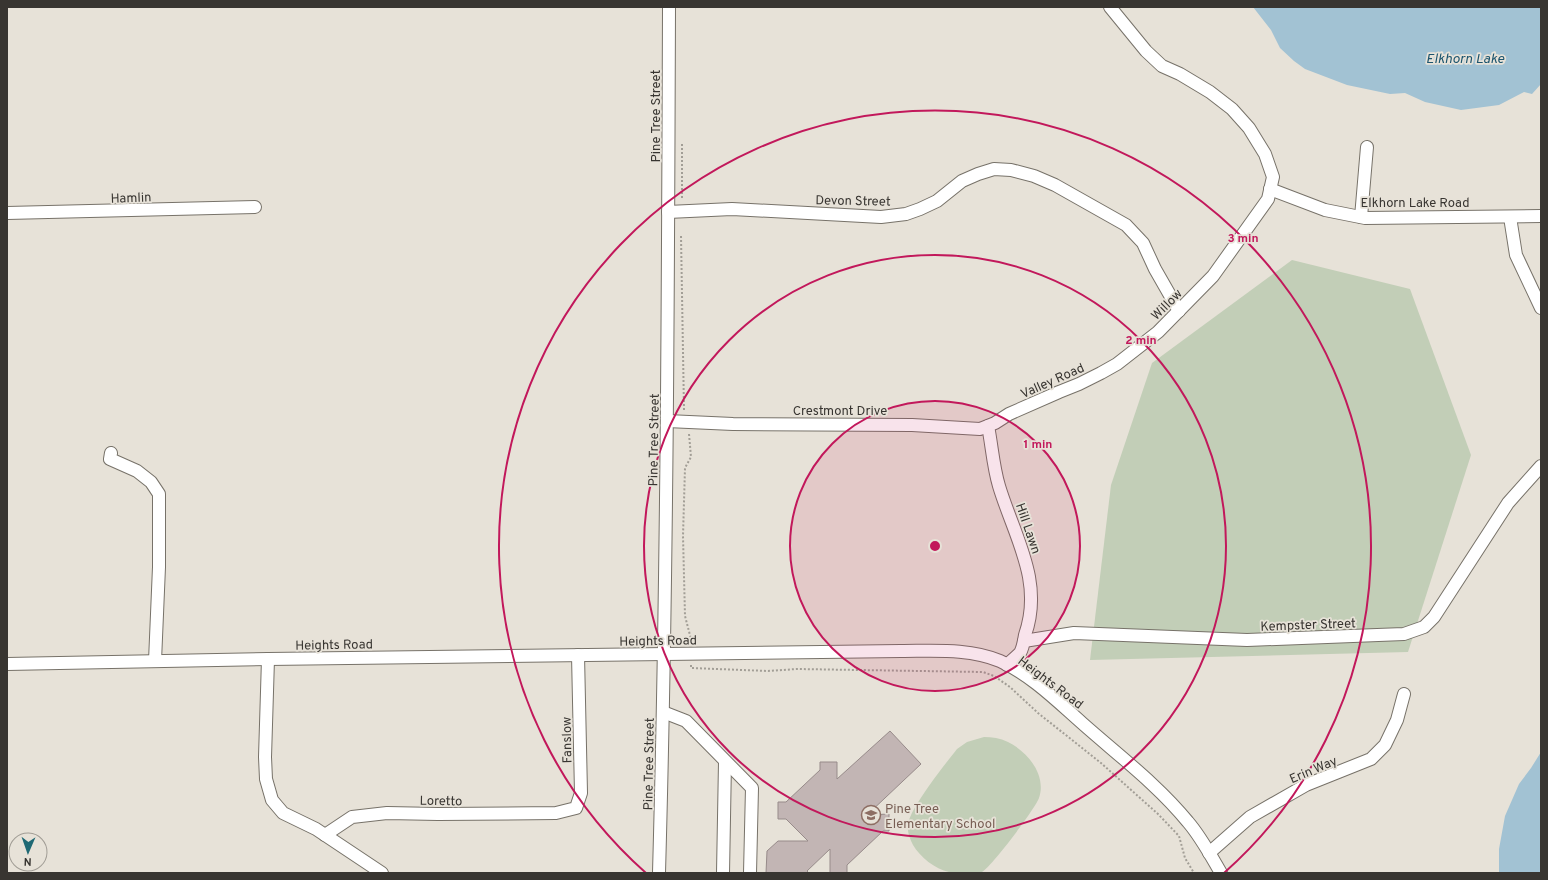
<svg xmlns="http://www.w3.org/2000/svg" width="1548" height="880" viewBox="0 0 1548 880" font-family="Overpass,sans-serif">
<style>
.green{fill:#c2ceb7}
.water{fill:#a2c2d3}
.building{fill:#c2b5b4;stroke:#978b8a}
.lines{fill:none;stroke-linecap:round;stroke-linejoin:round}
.minor-casing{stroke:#777269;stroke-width:14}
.path{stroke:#a29e96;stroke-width:2;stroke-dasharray:2 2;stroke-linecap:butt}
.minor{stroke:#fff;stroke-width:12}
.ring{fill:none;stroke:#c2185b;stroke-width:2}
.labels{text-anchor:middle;stroke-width:3.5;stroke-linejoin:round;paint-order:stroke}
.street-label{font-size:13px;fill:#383531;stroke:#e7e2d8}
.education-label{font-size:13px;fill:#785e54;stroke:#e7e2d8;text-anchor:start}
.water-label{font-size:14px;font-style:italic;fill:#1b546e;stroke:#e7e2d8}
.centre{fill:#c2185b;stroke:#e7e2d8;stroke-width:2}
.ring-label{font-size:12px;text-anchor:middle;font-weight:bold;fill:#c2185b;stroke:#e7e2d8;stroke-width:3.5;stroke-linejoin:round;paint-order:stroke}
</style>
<rect width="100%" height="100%" fill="#e7e2d8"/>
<!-- green -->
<g class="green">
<path d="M1292 260 1410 289 1471 455 1408 652 1090 660 1111 485 1152 363Z"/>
<path d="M984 737C992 737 1000 738 1008 742 1027 751 1047 775 1039 798 1035 809 992 866 982 872 978 874 972 873 967 873 961 873 954 874 949 872 935 869 920 857 913 845 910 839 907 832 908 825 909 809 946 763 957 749L967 742Z"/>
</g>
<!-- water -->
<g class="water">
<path d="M1253 7H1541V84L1532 94 1524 92 1499 105 1461 110 1425 102 1405 93 1390 94 1347 85 1305 69 1294 61 1280 48 1271 30Z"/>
<path d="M1541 752V873H1499V849L1505 816 1519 784 1531 768Z"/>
</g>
<!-- building -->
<path class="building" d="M890 731 921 764 867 815 889 814V831H883L847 865V873H830V849L807 871 809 873H766L767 851 778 841H808L786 819H778V802H786L820 770V762H837V779Z"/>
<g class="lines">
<!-- minor casing -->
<g class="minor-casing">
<g id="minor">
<path d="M1270 189 1325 210 1365 218 1541 216"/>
<path d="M668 212 732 209 881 217 906 214 920 209 937 201 962 181 978 174 994 169 1011 170 1034 176 1055 185 1126 225 1143 243 1155 269 1179 311"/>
<path d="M7 213 255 207"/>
<path d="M1361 217 1367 147"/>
<path d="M1510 217 1516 255 1541 308"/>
<path d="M667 421 733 424 912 425 980 429 995 423 1009 414 1059 392 1079 384 1101 373 1117 364 1158 332 1213 276 1268 199 1273 177 1265 154 1249 128 1232 109 1210 92 1180 74 1162 66 1146 51 1110 7"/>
<path d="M988 426C992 446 993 466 999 486 1014 536 1044 581 1025 635 1024 641 1023 648 1020 653 1016 657 1011 661 1007 665"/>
<path d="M111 453 110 459 137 471 151 482 159 494V567L155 661"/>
<path d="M1024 641 1074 633 1247 640 1404 634 1424 627 1434 617 1508 503 1541 466"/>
<path d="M268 659 265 757 266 779 272 800 283 813 316 829 382 873"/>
<path d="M7 664 268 659 901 651C934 651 970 648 1000 661 1031 675 1057 701 1082 723 1118 755 1158 785 1188 822 1201 837 1211 856 1221 873"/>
<path d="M663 712 686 721 752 788 750 873"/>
<path d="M325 835 352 817 387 813 438 814 556 813 576 808 581 793 578 655"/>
<path d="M1209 853 1250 817 1306 785 1371 759 1385 745 1397 720 1404 694"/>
<path d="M659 873C667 584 668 296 669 7"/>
<path d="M723 873 725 762"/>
</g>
</g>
<!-- path -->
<g class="path">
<path d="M682 144V200"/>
<path d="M681 236 684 410"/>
<path d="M689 434 691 457 685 468 683 536 685 616 692 643"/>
<path d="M691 665V668L768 671 797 669 983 672 994 676 1010 687 1038 713 1101 763 1158 814 1179 836 1185 858 1194 873"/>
</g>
<!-- minor -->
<use href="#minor" class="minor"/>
</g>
<!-- distance rings -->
<circle cx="935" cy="546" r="145" fill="#c2185b" fill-opacity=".12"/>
<g class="ring">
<circle cx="935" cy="546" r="145"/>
<circle cx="935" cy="546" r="291"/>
<path d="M646 873A436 436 0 1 1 1224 873"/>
</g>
<!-- icons -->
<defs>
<g id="school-ring" transform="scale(1)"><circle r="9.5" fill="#e7e2d8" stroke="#8d6e63" stroke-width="1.5"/><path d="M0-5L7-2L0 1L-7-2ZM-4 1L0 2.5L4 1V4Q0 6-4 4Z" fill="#8d6e63"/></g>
</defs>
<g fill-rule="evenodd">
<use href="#school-ring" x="871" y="815"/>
</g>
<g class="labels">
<!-- street labels -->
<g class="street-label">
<text transform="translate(655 116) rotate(-90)" y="5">Pine Tree Street</text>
<text transform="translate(131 197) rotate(-2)" y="5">Hamlin</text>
<text transform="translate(853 200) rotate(1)" y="5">Devon Street</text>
<text x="1415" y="207">Elkhorn Lake Road</text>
<text transform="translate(1166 304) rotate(-45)" y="5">Willow</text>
<text transform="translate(1052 380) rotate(-24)" y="5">Valley Road</text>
<text x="840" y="415">Crestmont Drive</text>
<text transform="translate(653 440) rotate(-89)" y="5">Pine Tree Street</text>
<text transform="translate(1029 528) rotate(71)" y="5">Hill Lawn</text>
<text transform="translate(1308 624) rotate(-2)" y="5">Kempster Street</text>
<text transform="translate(658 640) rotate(-1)" y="5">Heights Road</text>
<text transform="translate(334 644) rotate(-1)" y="5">Heights Road</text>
<text transform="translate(1051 682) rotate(37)" y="5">Heights Road</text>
<text transform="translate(566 740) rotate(-91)" y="5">Fanslow</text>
<text transform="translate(648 764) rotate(-89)" y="5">Pine Tree Street</text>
<text transform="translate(1313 769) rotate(-23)" y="5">Erin Way</text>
<text transform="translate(441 800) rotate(1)" y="5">Loretto</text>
</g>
<!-- education labels -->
<g class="education-label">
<text x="885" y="813">Pine Tree<tspan x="885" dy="15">Elementary School</tspan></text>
</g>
<!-- water labels -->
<g class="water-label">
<text x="1465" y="63">Elkhorn Lake</text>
</g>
</g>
<circle cx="935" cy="546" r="6" class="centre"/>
<g class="ring-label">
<text x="1243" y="242">3 min</text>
<text x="1141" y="344">2 min</text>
<text x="1038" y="448">1 min</text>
</g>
<!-- border -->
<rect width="1548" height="880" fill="none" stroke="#383531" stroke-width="16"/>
<!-- north arrow -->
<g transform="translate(28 852) rotate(182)"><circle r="19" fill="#e7e2d8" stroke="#a19d95"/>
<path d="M0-3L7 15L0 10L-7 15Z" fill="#1f6974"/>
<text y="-6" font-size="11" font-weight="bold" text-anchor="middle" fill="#383531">N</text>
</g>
</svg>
